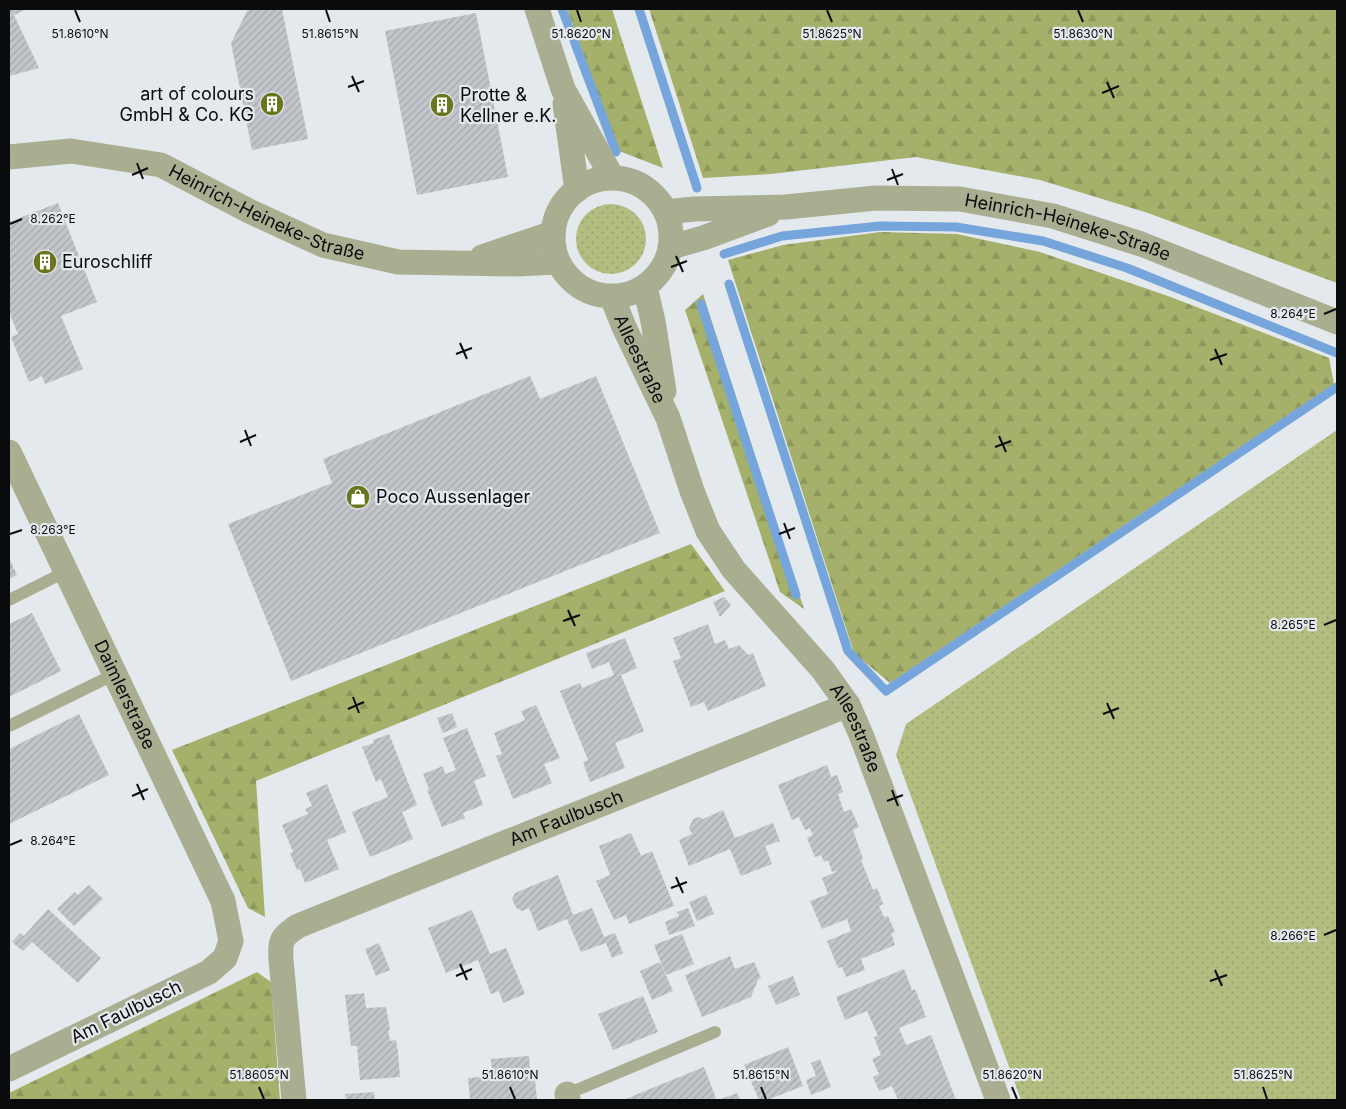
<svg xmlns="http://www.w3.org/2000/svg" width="1346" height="1109" viewBox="0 0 1346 1109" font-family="Inter,sans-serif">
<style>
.grass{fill:url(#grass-dots)}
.forest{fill:url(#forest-firs)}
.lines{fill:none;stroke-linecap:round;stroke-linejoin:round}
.stream{stroke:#75a5da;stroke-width:9}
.building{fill:url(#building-hatch)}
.lane{stroke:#a9ae91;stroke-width:12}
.street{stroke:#a9ae91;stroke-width:25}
.ticks{fill:none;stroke:#0a0b0d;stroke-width:2}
.labels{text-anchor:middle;stroke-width:4.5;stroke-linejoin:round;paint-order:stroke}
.poi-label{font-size:18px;fill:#0a0b0d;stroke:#e4e9ee;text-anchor:start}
.street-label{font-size:18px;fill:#0a0b0d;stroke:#e4e9ee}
.ticks-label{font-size:12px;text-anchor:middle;fill:#0a0b0d;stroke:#e4e9ee;stroke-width:4.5;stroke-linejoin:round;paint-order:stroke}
</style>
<defs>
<pattern id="grass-dots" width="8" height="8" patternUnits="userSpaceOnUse" patternTransform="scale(1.25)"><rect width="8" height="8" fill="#b2bd7f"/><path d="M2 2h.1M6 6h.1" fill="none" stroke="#98a16d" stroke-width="1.8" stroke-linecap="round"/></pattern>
<pattern id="forest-firs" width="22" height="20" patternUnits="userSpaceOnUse" patternTransform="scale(1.25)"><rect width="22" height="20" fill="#a5b16b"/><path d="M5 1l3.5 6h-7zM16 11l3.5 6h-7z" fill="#8d975c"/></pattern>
<pattern id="building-hatch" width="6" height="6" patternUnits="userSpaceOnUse" patternTransform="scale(1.25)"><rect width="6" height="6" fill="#c2c6cb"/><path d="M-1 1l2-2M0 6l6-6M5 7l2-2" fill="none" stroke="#a5a9ad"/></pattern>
</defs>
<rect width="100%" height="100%" fill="#e4e9ee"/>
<!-- grass -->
<g class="grass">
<circle cx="611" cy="239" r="35"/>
<path d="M1337 430V1100H1021L896 755 906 724Z"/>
</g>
<!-- forest -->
<g class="forest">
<path d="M567 9H612L663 168 619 151Z"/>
<path d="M649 9H1337V283L1148 213 1040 180 916 157 771 174 703 178Z"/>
<path d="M880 232 957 234 1040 252 1168 296 1329 358 1334 384 890 683 854 653 728 260 783 245Z"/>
<path d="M703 294 804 609 780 592 685 310Z"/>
<path d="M691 544 725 591 256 781 265 917 248 908 172 750Z"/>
<path d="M257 972 271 982 280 1100H9V1093Z"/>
</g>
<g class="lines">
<!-- stream -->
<g class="stream">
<path d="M562 9 616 152"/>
<path d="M639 9 697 188"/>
<path d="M724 254 782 236 880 226 956 227 1043 241 1127 268 1337 353"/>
<path d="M729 284 848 651 886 691 1337 387"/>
<path d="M701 304 796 595"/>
</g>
</g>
<!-- building -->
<g class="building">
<path d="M9 9H27L14 15 39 68 9 76Z"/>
<path d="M248 9H282L308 139 252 150 231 43Z"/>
<path d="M476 13 508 177 417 195 385 31Z"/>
<path d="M58 203 97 302 61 316 83 369 45 384 42 376 29 382 11 337 18 334 9 312V222Z"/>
<path d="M530 376 540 399 596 376 660 533 291 681 228 524 332 483 323 459Z"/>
<path d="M9 558 17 575 9 579Z"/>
<path d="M724 597 731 605 720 617 713 602Z"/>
<path d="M32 613 61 671 9 697V624Z"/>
<path d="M708 624 715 644 725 640 729 649 739 645 748 655 753 653 766 686 708 711 704 702 691 707 673 661 681 658 673 638Z"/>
<path d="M625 638 637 668 621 675 644 731 615 743 625 768 590 782 583 762 588 760 560 691 580 683 582 688 614 675 609 662 592 669 586 653Z"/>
<path d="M536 705 560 758 544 764 552 783 513 799 496 756 502 754 494 733 525 720 521 711Z"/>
<path d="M452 713 457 727 443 733 437 718Z"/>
<path d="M79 714 109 775 9 824V749Z"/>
<path d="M467 728 486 776 474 781 483 805 463 813 465 818 442 827 427 790 429 789 423 774 443 766 445 774 456 770 443 738Z"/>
<path d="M389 734 417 805 402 812 413 839 370 857 352 812 388 797 381 779 376 782 362 747 374 743 373 740Z"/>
<path d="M827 765 831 777 837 775 843 792 838 794 844 812 851 809 859 827 853 830 863 859 861 860 873 890 877 888 880 895 883 904 879 906 884 917 888 916 895 932 891 933 895 945 861 959 865 970 846 977 842 967 838 968 827 941 851 931 847 919 822 929 810 901 828 894 822 878 836 872V871L832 872 828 860 824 862 821 855 815 857 807 838 813 835 810 828 805 830 799 817 792 820 778 785Z"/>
<path d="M327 784 346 832 327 840 339 869 305 883 300 869 297 870 290 853 293 852 282 825 308 814 305 809 312 806 306 793Z"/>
<path d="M723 810 735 838 773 823 780 841 765 846 772 864 741 876 730 849 689 866 679 840 692 834 689 828 693 819 699 817 703 819Z"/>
<path d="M631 833 641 856 652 851 674 906 629 924 626 915 614 920 596 881 610 875 599 846Z"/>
<path d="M558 875 573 915 592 908 604 937 615 933 623 953 612 958 606 943 581 952 567 919 538 931 529 908 522 911 516 908 512 899 515 893Z"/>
<path d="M89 885 103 899 74 926 57 909 75 892 78 895Z"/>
<path d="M706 895 714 914 697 921 689 902Z"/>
<path d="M688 908 695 926 669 935 665 922 679 916 677 912Z"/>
<path d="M48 909 101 958 78 983 32 942 23 951 12 942 20 933 24 936Z"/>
<path d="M472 910 490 954 506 948 525 994 503 1003 499 991 491 994 478 960 446 973 428 928Z"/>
<path d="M682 934 694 964 666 975 654 945Z"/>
<path d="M379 943 390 970 376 976 365 949Z"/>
<path d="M730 956 735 969 754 962 761 978 757 980H758L751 997 702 1017 685 975Z"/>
<path d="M660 962 673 991 652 1000 640 971Z"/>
<path d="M904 969 912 990 915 989 926 1017 899 1028 906 1045 931 1035 956 1100H898L892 1086 879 1091 873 1077 879 1074 872 1059 881 1055 874 1037 878 1036 867 1011 845 1020 836 997Z"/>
<path d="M793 976 800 995 776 1005 768 986Z"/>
<path d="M364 993 366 1008 386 1007 390 1030H388L390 1041 396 1040 398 1052 400 1077 360 1080 357 1046H351L345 995Z"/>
<path d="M643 996 658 1032 613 1050 598 1014Z"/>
<path d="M788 1047 803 1086 767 1100H759L744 1065Z"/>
<path d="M529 1056 531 1080H535L537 1100H470L468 1078 492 1076 491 1059Z"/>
<path d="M820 1059 831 1087 811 1095 806 1080 816 1076 811 1063Z"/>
<path d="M704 1067 716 1098 711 1100H623Z"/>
<path d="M374 1092 375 1100H346L345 1094Z"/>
<path d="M737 1093 740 1100H718Z"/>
</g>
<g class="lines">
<!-- lane -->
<g class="lane">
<path d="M9 600 65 572"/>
<path d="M9 726 115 674"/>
<path d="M567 1094 715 1032"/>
</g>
<!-- street -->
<g class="street">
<path d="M537 9 563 89 612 177"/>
<path d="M565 104 577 190"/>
<path id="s1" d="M9 157 71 151 161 165 249 211 323 245 398 262 517 264 558 262"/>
<circle cx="612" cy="237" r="59"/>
<path id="s2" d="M666 212 694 209 786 207 876 198 960 199 1053 216 1141 244 1337 322"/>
<path d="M671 247 703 238 768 214"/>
<path d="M482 257 553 233"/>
<path d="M645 287 653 321 664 391"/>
<path id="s3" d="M612 297 624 327 668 418 692 491 708 531 734 570 823 670 848 705 862 737 998 1100"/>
<path id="s4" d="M9 452 223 901 231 941 225 958 209 972 9 1069"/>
<path d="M567 1094 568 1100"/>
<path id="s5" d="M294 1100 281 960C280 940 281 937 298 926L848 705"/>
</g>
</g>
<!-- ticks -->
<path class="ticks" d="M75 10 80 22M326 10 330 22M577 10 581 22M827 10 832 22M1078 10 1083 22M352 76 359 92M1107 82 1114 98M348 87 364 81M1102 93 1119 86M137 163 143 179M892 169 898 185M132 175 148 168M887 180 903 174M10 224 22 219M676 256 683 272M671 267 687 261M1324 314 1336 309M460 343 467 359M1215 349 1222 365M456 354 472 348M1210 360 1227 354M245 430 251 446M999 436 1006 452M240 442 256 435M995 447 1011 441M784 523 790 539M10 534 22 530M779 534 795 528M568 610 575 626M563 621 580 615M1324 625 1336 620M353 697 359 713M1107 703 1114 719M348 709 364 702M1103 714 1119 708M137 784 144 800M892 790 898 806M132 796 148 789M887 801 903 795M10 845 22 840M676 877 683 893M671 888 687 882M1324 935 1336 930M460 964 467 980M1215 970 1222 986M456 976 472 969M1210 981 1227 975M259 1087 264 1099M510 1087 515 1099M761 1087 766 1099M1012 1087 1017 1099M1263 1087 1267 1099"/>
<!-- icons -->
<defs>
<g id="building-disc" transform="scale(1.25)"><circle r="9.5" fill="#6a751f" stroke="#e4e9ee"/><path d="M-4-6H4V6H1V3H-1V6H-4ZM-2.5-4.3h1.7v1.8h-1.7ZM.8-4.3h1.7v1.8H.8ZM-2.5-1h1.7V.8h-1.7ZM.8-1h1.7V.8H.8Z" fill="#fff"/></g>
<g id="shop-disc" transform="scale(1.25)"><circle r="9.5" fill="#6a751f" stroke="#e4e9ee"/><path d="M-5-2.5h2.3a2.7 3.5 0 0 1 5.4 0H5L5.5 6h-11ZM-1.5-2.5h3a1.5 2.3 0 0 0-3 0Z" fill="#fff"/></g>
</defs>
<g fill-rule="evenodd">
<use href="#building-disc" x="272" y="104"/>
<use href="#building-disc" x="442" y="105"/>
<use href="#building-disc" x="45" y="262"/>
<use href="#shop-disc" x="358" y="497"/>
</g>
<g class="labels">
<!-- poi labels -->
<g class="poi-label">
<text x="254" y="100" text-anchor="end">art of colours<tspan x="254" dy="21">GmbH &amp; Co. KG</tspan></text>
<text x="460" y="101">Protte &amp;<tspan x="460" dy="21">Kellner e.K.</tspan></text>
<text x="62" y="268">Euroschliff</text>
<text x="376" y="503">Poco Aussenlager</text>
</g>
<!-- street labels -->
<g class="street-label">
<text dy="6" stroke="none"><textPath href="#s1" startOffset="270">Heinrich-Heineke-Straße</textPath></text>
<text dy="6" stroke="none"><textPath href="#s2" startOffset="406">Heinrich-Heineke-Straße</textPath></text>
<text dy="6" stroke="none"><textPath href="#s3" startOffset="68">Alleestraße</textPath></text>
<text dy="6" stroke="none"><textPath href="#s4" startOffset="269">Daimlerstraße</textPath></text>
<text dy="6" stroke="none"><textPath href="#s3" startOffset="501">Alleestraße</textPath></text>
<text dy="6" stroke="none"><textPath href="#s5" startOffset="471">Am Faulbusch</textPath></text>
<text transform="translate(126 1012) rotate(-26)" y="6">Am Faulbusch</text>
</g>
</g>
<g class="ticks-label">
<text x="80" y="38">51.8610°N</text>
<text x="330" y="38">51.8615°N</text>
<text x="581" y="38">51.8620°N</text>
<text x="832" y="38">51.8625°N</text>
<text x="1083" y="38">51.8630°N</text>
<text x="53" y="223">8.262°E</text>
<text x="1293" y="318">8.264°E</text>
<text x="53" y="534">8.263°E</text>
<text x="1293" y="629">8.265°E</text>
<text x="53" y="845">8.264°E</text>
<text x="1293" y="940">8.266°E</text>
<text x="259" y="1079">51.8605°N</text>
<text x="510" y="1079">51.8610°N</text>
<text x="761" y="1079">51.8615°N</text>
<text x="1012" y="1079">51.8620°N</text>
<text x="1263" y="1079">51.8625°N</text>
</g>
<!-- border -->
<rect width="1346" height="1109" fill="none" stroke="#0a0b0d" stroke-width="20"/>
</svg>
